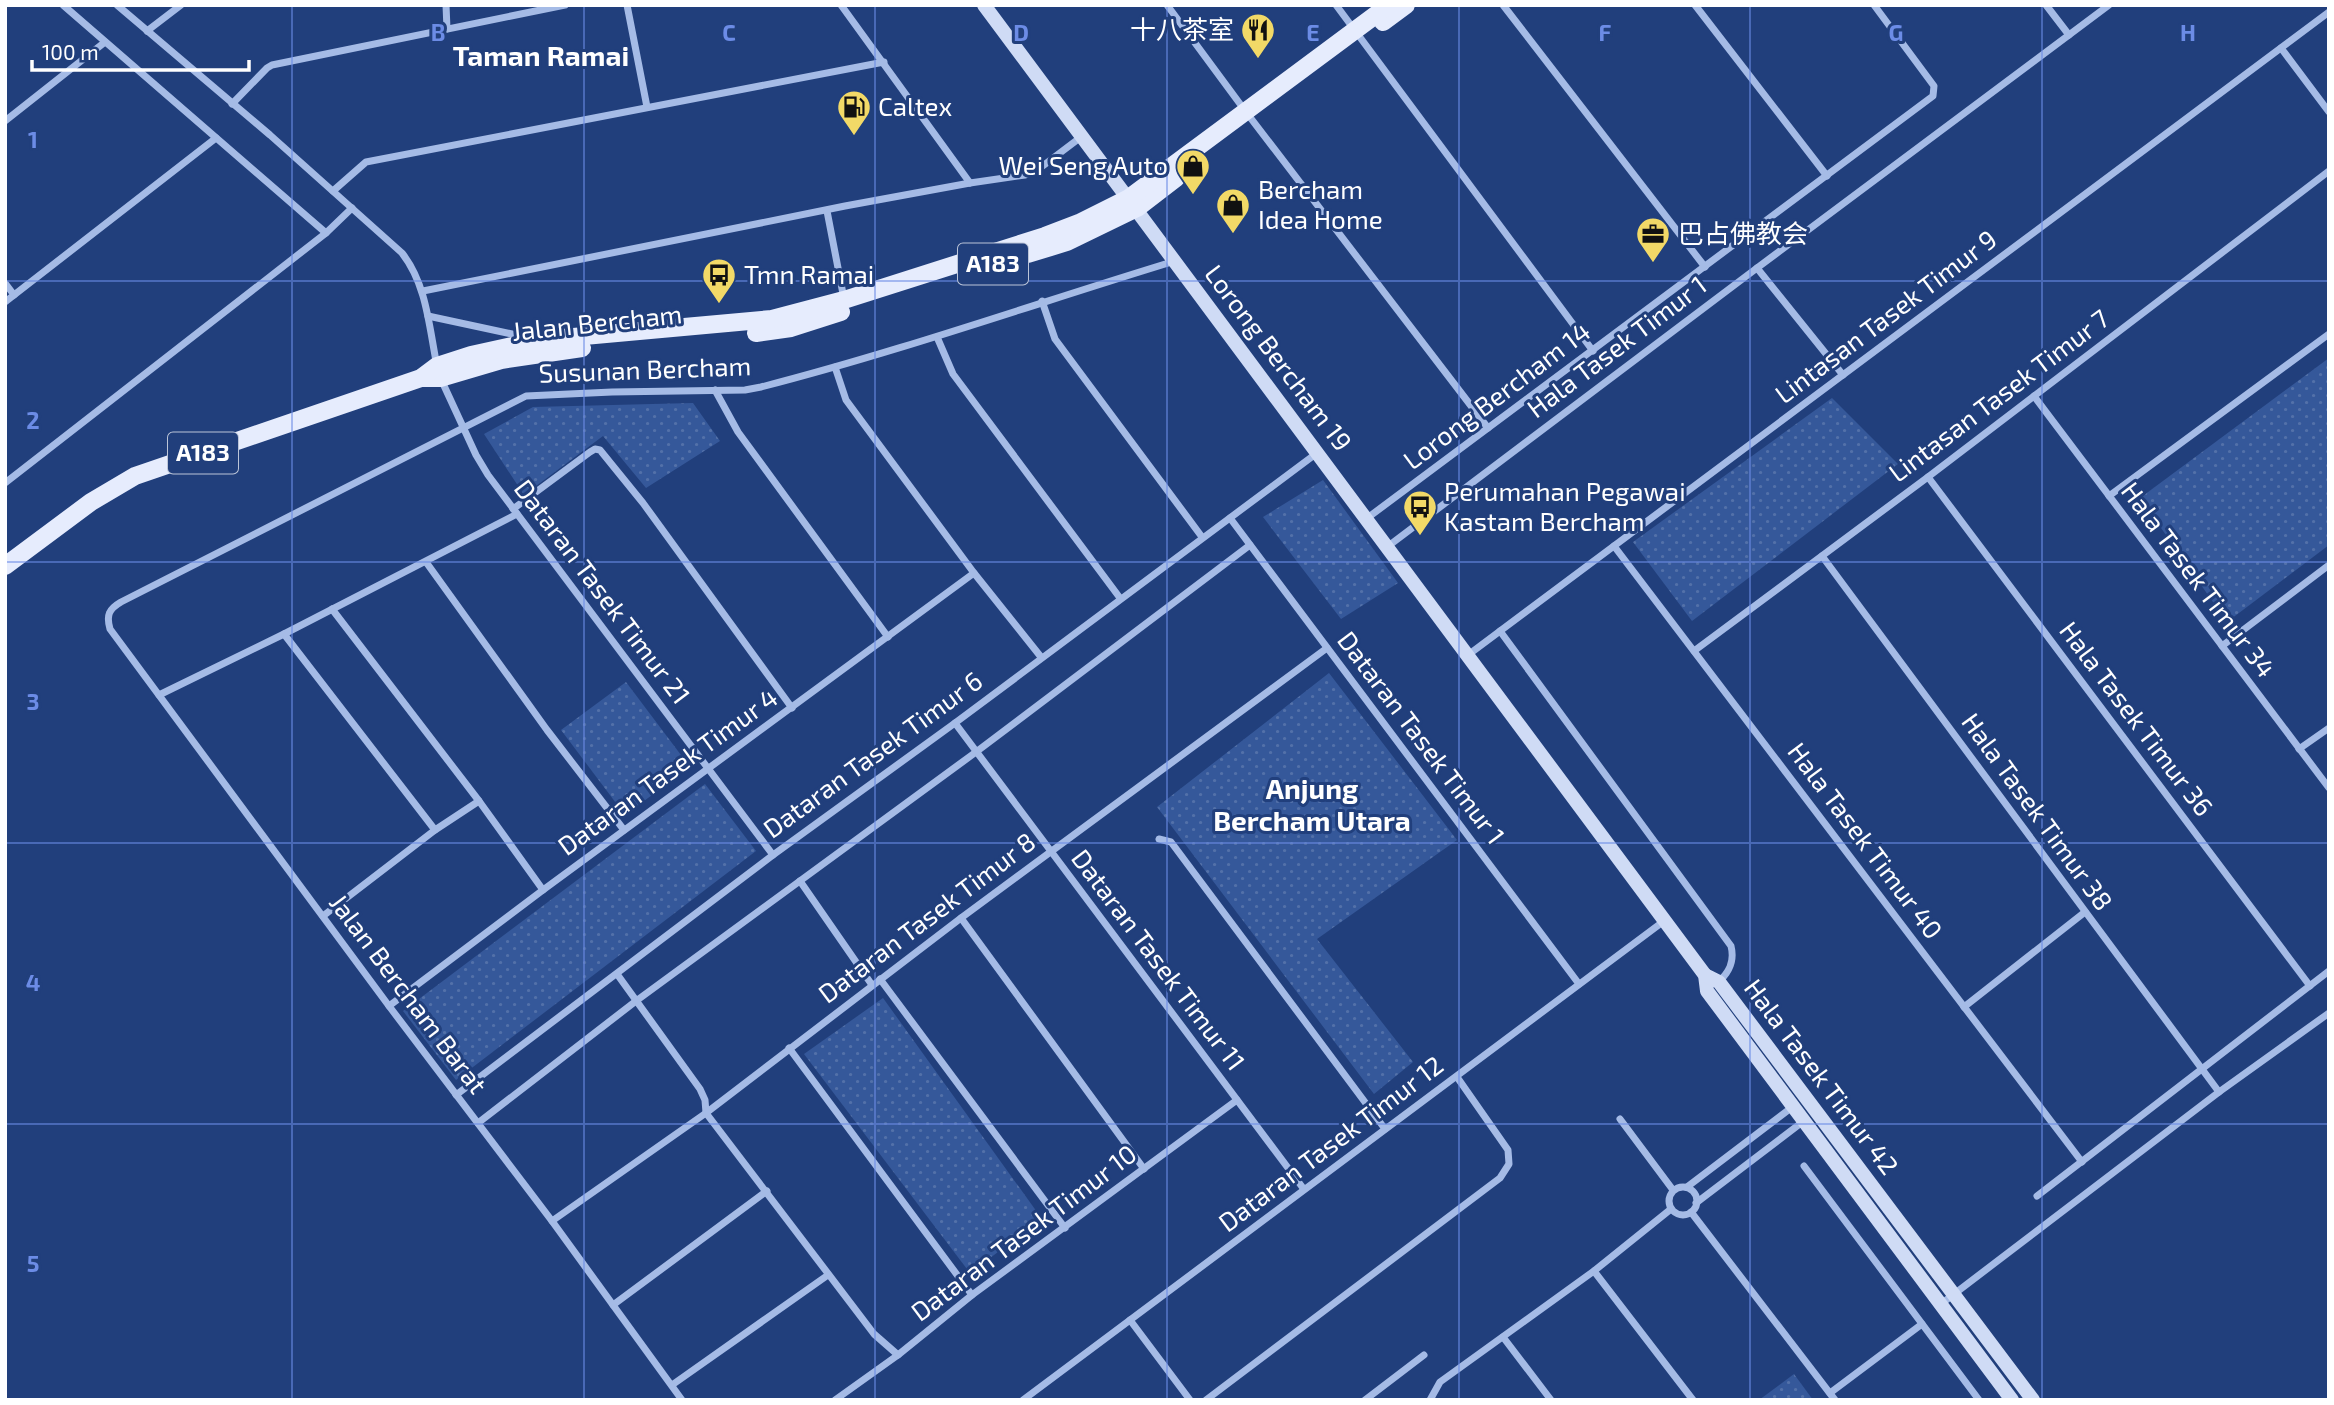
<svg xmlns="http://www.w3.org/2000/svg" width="2334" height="1405" viewBox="0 0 2334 1405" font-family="'Exo 2','Noto Sans SC',sans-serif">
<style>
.grass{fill:url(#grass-dots)}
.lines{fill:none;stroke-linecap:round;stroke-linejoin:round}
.street{stroke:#a5bbe6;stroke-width:7}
.secondary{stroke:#cfdbf5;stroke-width:14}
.primary{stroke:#e6ecfd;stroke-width:18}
.grid{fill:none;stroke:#6c8ce6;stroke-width:2;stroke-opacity:0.55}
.labels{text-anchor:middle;stroke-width:6;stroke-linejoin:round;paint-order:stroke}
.shield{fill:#213f7c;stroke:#bcc5d8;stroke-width:2}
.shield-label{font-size:24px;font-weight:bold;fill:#fff}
.poi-label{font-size:26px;fill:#fff;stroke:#213f7c;text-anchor:start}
.street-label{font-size:26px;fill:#fff;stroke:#213f7c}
.neighbourhood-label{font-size:28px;font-weight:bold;fill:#fff;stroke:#213f7c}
.grid-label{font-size:23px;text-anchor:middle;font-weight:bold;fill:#6c8ce6;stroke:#213f7c;stroke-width:6;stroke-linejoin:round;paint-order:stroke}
</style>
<defs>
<pattern id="grass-dots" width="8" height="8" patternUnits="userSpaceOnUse" patternTransform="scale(1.75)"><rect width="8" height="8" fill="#35589a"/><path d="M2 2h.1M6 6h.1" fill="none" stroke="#5371a9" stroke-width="1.8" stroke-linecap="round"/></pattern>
</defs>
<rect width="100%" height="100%" fill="#213f7c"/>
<!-- grass -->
<g class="grass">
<path d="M2329 358V545L2227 622 2140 498Z"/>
<path d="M1832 398 1898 464 1692 621 1633 542Z"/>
<path d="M693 403 720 441 646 488 603 436 524 495 484 434 533 407Z"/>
<path d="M1323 480 1398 583 1341 619 1263 517Z"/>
<path d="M1329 673 1457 840 1317 939 1413 1062 1374 1094 1157 807Z"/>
<path d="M626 682 690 767 625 815 561 730Z"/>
<path d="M705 784 756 851 456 1080 403 1011Z"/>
<path d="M883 998 1042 1219 970 1273 804 1054Z"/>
<path d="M1794 1374 1813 1400H1759Z"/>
</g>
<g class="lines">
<!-- street -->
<g class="street">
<path d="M63 5 326 233"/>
<path d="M117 5 270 135 402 253C427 285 429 327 437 366"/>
<path d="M446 5 447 29"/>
<path d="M627 5 647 107"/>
<path d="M841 5 970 183"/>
<path d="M1167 5 1246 112 1488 428"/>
<path d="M1336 5 1593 351"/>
<path d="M1503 5 1705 267"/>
<path d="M1695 5 1827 176"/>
<path d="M2046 5 2069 35"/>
<path d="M147 31 181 5"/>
<path d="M2281 48 2329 112"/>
<path d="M232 104 267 68 272 65 565 5"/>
<path d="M5 121 105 42"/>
<path d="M333 191 366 162 884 62"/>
<path d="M827 211 844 299"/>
<path d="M1757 268 1843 375"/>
<path d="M5 283 14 295"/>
<path d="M423 291 845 206 970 183 1025 175 1040 168 1081 137"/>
<path d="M1042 301 1055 339 1202 537"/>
<path d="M5 302 216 138"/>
<path d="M428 316 526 337"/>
<path d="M937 337 953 374 1120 598"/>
<path d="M835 367 846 400 974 573 1041 657"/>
<path d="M440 377 476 455 488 475 773 855"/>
<path d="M715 390 738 432 888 637"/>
<path d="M2034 396 2329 788"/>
<path d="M1928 477 2310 986"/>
<path d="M5 483 326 233 352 208"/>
<path d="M2109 496 2329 334"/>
<path d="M513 509 590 452 595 449 600 450 643 503 792 708"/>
<path d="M1230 518 1579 984"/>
<path d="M1366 519 1933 96 1934 86 1874 5"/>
<path d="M1614 546 2082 1162"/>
<path d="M1387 547 1757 268 2109 5"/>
<path d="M1822 556 2219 1092"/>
<path d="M426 562 547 730 624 830"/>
<path d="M332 609 479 801 543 890"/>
<path d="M1500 631 1731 946C1735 962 1729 973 1717 983"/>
<path d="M284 634 435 830"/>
<path d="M2222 646 2329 565"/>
<path d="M1694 651 1928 477 2329 171"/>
<path d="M1468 655 2329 12"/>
<path d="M159 695 284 634 517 514"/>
<path d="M955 723 1303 1188"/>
<path d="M2299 749 2329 728"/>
<path d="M1159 839 1171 842 1385 1129"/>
<path d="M800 881 872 985"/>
<path d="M323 916 435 830 479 801"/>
<path d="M961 918 1144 1169"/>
<path d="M617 974 700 1089 705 1100 706 1113 874 1334 898 1355"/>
<path d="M880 979 1065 1228"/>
<path d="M389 1006 543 890 974 573"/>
<path d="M1964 1007 2085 912"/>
<path d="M789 1048 972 1295"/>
<path d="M456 1095 773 855 955 723 1317 453"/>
<path d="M1620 1119 1673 1190"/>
<path d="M478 1123 636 1001 976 752 1250 545"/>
<path d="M1804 1166 1979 1400"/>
<path d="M1687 1187 1795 1105"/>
<circle cx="1683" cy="1201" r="14"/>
<path d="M2037 1196 2329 971"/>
<path d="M1696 1203 1805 1120"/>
<path d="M1691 1212 1835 1400"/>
<path d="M552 1221 706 1113 961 918 1327 648"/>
<path d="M1594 1271 1693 1400"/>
<path d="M1941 1304 2219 1092 2329 1013"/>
<path d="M613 1305 767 1191"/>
<path d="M1130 1320 1190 1400"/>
<path d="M1503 1337 1551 1400"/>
<path d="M672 1385 828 1275"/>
<path d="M1830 1393 1922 1324"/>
<path d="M682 1400 552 1221 389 1006 110 629C106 615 109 609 121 602L526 396 612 392 745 390 761 387C901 351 1037 303 1175 261"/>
<path d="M835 1400 898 1355 972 1295 1237 1100"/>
<path d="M1023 1400 1664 921"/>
<path d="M1206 1400 1500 1178 1509 1164 1508 1150 1457 1077"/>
<path d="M1365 1400 1424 1355"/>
<path d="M1430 1400 1440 1382 1594 1271 1671 1209"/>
</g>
<!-- secondary -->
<g class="secondary">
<path d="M984 5 1705 975 1707 991 2012 1400"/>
<path d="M1705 975 1719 982 2033 1400"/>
</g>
<!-- primary -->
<g class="primary">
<path d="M1383 22 1406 5"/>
<path d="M1028 254 1067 242 1137 208 1176 178"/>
<path d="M756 333 791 328 841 312"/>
<path d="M421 378H440L501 360 582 348"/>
<path d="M5 566 91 502 135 476 421 378 437 366 471 355 540 340 772 319 844 300 1045 236 1079 223 1129 198 1389 5"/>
</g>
</g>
<!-- grid -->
<path class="grid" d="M292 5V1400M584 5V1400M875 5V1400M1167 5V1400M1459 5V1400M1750 5V1400M2042 5V1400M5 281H2329M5 562H2329M5 843H2329M5 1124H2329"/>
<!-- icons -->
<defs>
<g id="restaurant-pin" transform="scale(1.75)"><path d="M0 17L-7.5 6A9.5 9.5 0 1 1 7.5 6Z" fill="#f2d967" stroke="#213f7c"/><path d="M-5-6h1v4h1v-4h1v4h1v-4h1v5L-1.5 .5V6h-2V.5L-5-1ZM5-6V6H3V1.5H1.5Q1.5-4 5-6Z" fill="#111"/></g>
<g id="fuel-pin" transform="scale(1.75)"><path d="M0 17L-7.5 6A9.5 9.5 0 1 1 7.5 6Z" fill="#f2d967" stroke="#213f7c"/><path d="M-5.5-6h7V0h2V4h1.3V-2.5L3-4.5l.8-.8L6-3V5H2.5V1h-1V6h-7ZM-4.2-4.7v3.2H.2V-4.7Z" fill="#111"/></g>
<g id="shop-pin" transform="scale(1.75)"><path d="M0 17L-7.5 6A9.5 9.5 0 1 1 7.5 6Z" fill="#f2d967" stroke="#213f7c"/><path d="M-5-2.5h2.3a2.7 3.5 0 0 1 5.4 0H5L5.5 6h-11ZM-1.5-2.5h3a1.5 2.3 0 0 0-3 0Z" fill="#111"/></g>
<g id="office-pin" transform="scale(1.75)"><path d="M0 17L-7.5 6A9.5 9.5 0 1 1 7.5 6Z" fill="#f2d967" stroke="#213f7c"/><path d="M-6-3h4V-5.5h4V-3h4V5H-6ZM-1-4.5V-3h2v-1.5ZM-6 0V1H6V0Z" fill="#111"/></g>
<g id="bus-pin" transform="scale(1.75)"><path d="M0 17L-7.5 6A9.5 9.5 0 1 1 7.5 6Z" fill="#f2d967" stroke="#213f7c"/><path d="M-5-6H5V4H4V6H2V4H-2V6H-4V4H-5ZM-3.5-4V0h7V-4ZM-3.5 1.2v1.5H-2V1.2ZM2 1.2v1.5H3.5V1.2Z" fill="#111"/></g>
</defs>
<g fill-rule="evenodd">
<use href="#restaurant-pin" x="1258" y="30"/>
<use href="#fuel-pin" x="854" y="107"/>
<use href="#shop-pin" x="1193" y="166"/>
<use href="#shop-pin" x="1233" y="205"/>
<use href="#office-pin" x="1653" y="234"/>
<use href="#bus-pin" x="719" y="275"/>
<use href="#bus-pin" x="1420" y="507"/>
</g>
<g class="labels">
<!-- shield labels -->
<g class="shield">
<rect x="958" y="243.5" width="70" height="41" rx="5"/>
<rect x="168" y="432.5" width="70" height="41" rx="5"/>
</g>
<g class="shield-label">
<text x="993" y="272">A183</text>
<text x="203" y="461">A183</text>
</g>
<!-- poi labels -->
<g class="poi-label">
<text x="1234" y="39" text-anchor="end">十八茶室</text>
<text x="878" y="116">Caltex</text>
<text x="1168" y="175" text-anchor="end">Wei Seng Auto</text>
<text x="1258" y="199">Bercham<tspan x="1258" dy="30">Idea Home</tspan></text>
<text x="1678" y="243">巴占佛教会</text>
<text x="744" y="284">Tmn Ramai</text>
<text x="1444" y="501">Perumahan Pegawai<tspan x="1444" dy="30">Kastam Bercham</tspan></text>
</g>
<!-- street labels -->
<g class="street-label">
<text transform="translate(1886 317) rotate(-37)" y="9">Lintasan Tasek Timur 9</text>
<text transform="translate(597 323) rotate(-6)" y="9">Jalan Bercham</text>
<text transform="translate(1617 347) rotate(-37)" y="9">Hala Tasek Timur 1</text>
<text transform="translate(1278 358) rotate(53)" y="9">Lorong Bercham 19</text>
<text transform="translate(645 370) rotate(-2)" y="9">Susunan Bercham</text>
<text transform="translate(1497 396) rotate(-37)" y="9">Lorong Bercham 14</text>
<text transform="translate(1999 396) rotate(-37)" y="9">Lintasan Tasek Timur 7</text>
<text transform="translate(2198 580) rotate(53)" y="9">Hala Tasek Timur 34</text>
<text transform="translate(602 592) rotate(53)" y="9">Dataran Tasek Timur 21</text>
<text transform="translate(2136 719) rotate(53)" y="9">Hala Tasek Timur 36</text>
<text transform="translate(1421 738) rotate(53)" y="9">Dataran Tasek Timur 1</text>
<text transform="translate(873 755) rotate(-36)" y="9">Dataran Tasek Timur 6</text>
<text transform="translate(668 772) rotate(-36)" y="9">Dataran Tasek Timur 4</text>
<text transform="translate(2037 812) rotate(54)" y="9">Hala Tasek Timur 38</text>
<text transform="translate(1865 841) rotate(53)" y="9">Hala Tasek Timur 40</text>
<text transform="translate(927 918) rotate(-37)" y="9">Dataran Tasek Timur 8</text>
<text transform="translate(1158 960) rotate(53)" y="9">Dataran Tasek Timur 11</text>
<text transform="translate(408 994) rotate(53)" y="9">Jalan Bercham Barat</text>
<text transform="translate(1821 1077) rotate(53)" y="9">Hala Tasek Timur 42</text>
<text transform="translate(1331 1144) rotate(-37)" y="9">Dataran Tasek Timur 12</text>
<text transform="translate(1024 1233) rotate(-37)" y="9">Dataran Tasek Timur 10</text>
</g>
<!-- neighbourhood labels -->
<g class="neighbourhood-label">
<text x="541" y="66">Taman Ramai</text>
<text x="1312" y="799">Anjung<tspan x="1312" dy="32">Bercham Utara</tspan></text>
</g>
</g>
<g class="grid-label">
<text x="438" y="41">B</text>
<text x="729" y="41">C</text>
<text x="1021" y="41">D</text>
<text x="1313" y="41">E</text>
<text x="1605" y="41">F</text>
<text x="1896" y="41">G</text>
<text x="2188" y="41">H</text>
<text x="33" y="148">1</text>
<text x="33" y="429">2</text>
<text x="33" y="710">3</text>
<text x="33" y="991">4</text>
<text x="33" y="1272">5</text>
</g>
<!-- border -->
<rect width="2334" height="1405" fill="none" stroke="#ffffff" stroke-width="14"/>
<!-- scale -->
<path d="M32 60v10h217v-10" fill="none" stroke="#ffffff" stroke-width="3.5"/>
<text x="42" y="60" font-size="21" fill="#ffffff" stroke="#213f7c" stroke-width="5" paint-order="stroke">100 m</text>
</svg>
